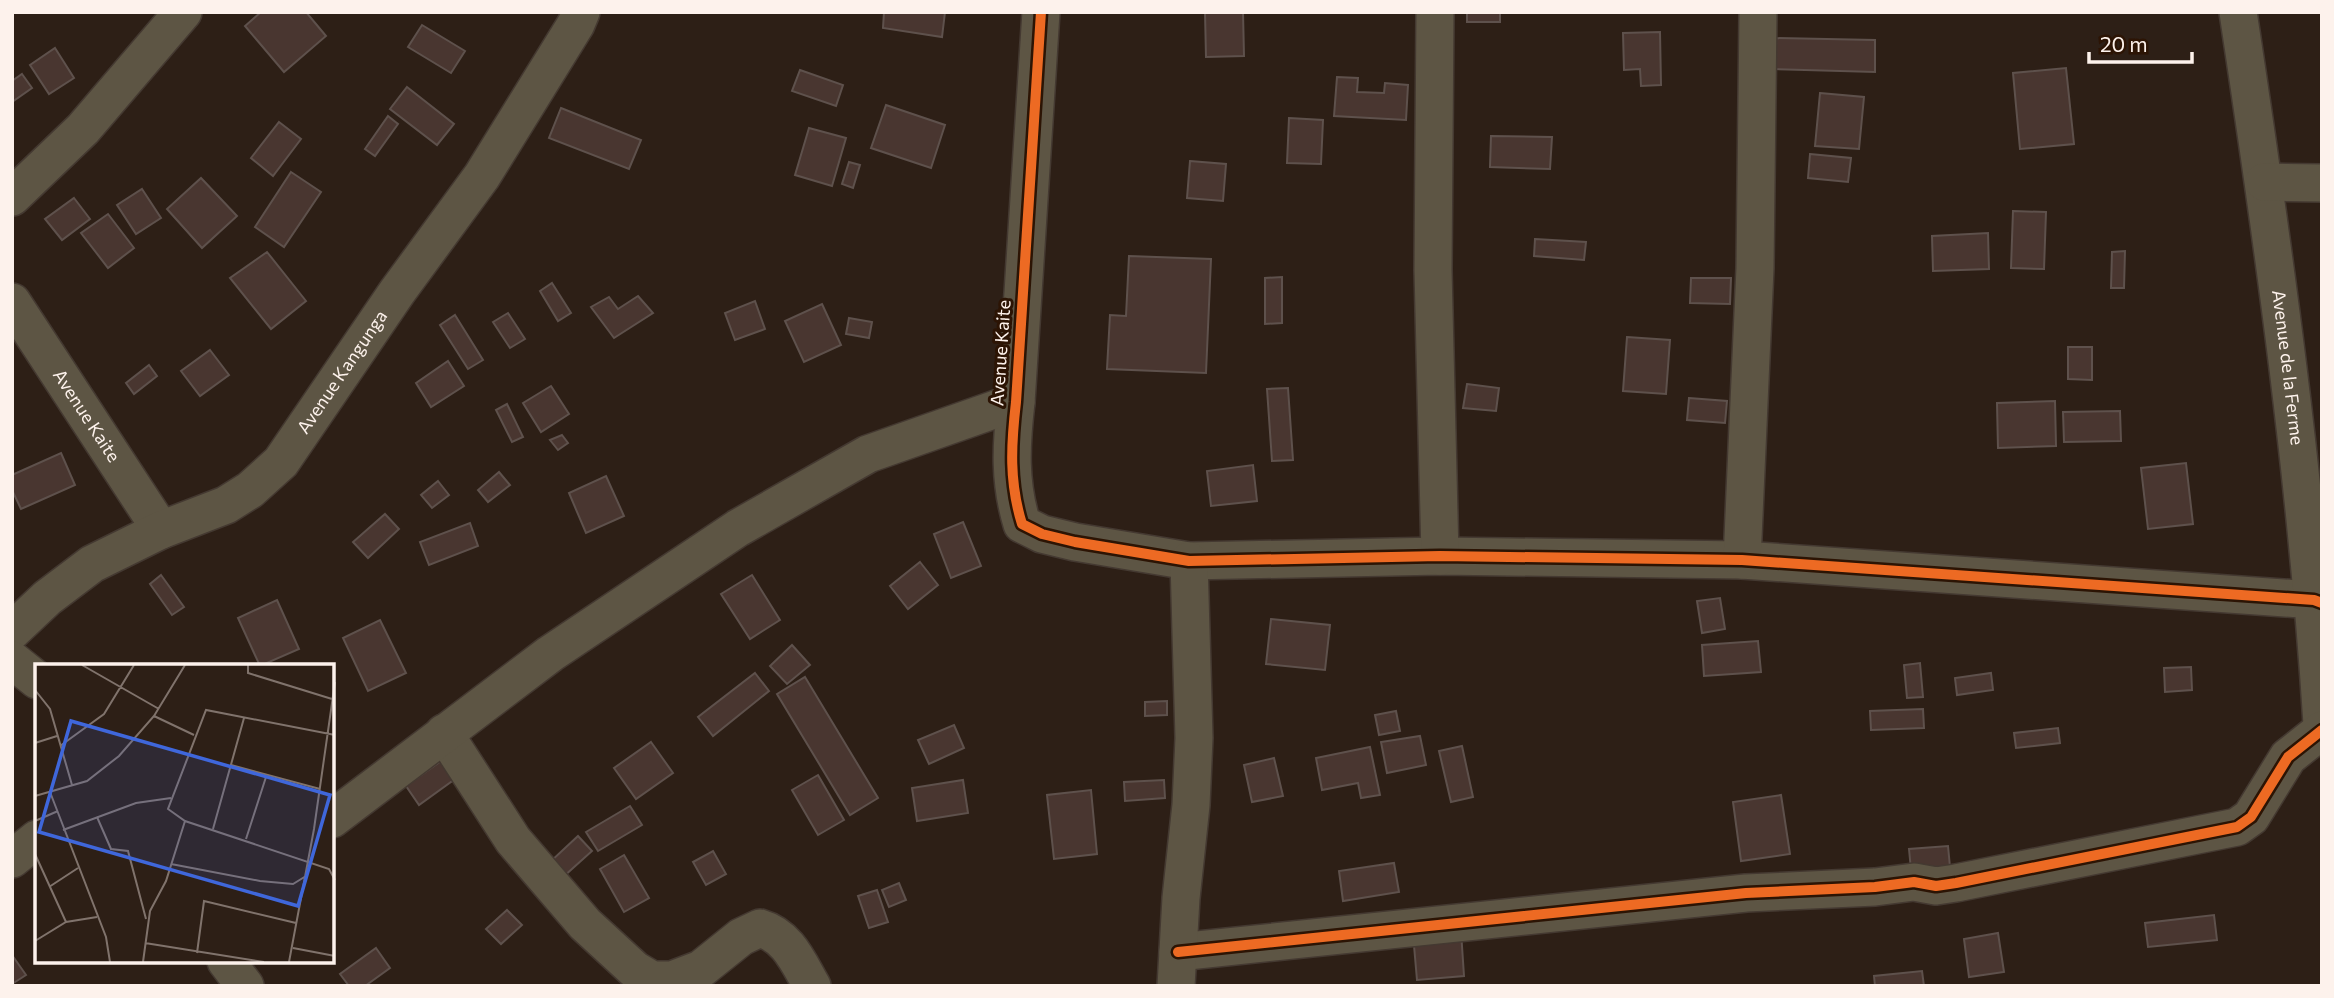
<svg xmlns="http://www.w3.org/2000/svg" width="2334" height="998" viewBox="0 0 2334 998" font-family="Commissioner,sans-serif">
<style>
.building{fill:#493630;stroke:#5e514c;stroke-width:2}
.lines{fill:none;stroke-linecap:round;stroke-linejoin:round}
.street-casing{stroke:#443931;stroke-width:40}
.street{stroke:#5d5544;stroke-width:37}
.cycleway-casing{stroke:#2c1404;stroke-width:15}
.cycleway{stroke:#ed6a23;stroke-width:10}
.labels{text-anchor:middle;stroke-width:6;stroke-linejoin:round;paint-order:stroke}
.street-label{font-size:18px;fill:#fdf2ec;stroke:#2c1404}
.inset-road{fill:none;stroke:#80736c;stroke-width:2}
.view{fill:#3f67db;fill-opacity:0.15;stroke:#3f67db;stroke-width:3.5}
.inset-edge{fill:none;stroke:#fdf2ec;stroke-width:3.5}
</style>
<rect width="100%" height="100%" fill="#2d1f16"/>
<!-- building -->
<g class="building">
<path d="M261 12H306L326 36 284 72 245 26Z"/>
<path d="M884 12H945L942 37 883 28Z"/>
<path d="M1205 12H1243L1244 56 1206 57Z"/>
<rect x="1467" y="12" width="33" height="10"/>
<path d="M422 25 465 51 451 73 408 47Z"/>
<path d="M1660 32 1661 85 1641 86 1640 69 1624 70 1623 33Z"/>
<path d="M1773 38 1875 40V72L1772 69Z"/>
<path d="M55 48 74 78 49 94 30 65Z"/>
<path d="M2066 68 2074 144 2020 149 2013 73Z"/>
<path d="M800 70 843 85 836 106 792 91Z"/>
<path d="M22 74 32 88 12 102V81Z"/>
<path d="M1337 77 1358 78 1357 92 1384 93 1385 83 1408 85 1406 120 1334 116Z"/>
<path d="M407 87 454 124 437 145 390 109Z"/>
<path d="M1820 93 1864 97 1859 149 1815 146Z"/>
<path d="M886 105 945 125 931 168 871 148Z"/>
<path d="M561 108 641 140 629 169 549 138Z"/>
<path d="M388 116 398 124 375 156 365 149Z"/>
<path d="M1289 118 1323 120 1321 164 1287 163Z"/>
<path d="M279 122 301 139 273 176 251 158Z"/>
<path d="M809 128 846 138 832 186 795 175Z"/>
<path d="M1491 136 1552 137 1550 169 1490 167Z"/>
<path d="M1810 154 1851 158 1848 182 1808 178Z"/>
<path d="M1190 161 1226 164 1223 201 1187 198Z"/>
<path d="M849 162 860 165 853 188 842 184Z"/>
<path d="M291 172 321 192 284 247 255 227Z"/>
<path d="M201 178 237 216 202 248 167 209Z"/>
<path d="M142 189 161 218 136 234 117 205Z"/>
<path d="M74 198 90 219 62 240 45 219Z"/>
<path d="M2013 211 2046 212 2044 269 2011 268Z"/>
<path d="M108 214 134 248 108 268 81 233Z"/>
<path d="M1988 233 1989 269 1933 271 1932 236Z"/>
<path d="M1535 239 1586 242 1584 260 1534 256Z"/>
<path d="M2125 251 2124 288H2111L2112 252Z"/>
<path d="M267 252 306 301 271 329 230 278Z"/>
<path d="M1129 256 1211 259 1206 373 1107 369 1110 315 1126 316Z"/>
<path d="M1282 277V323L1265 324V278Z"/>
<path d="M1691 278H1731L1730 304 1690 303Z"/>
<path d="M552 283 571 313 558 321 540 291Z"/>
<path d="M638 296 653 313 614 338 591 307 609 297 618 309Z"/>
<path d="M755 301 765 329 735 340 725 313Z"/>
<path d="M822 304 841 345 804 362 785 321Z"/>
<path d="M508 313 525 339 510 348 493 322Z"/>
<path d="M455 315 483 360 468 369 440 325Z"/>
<path d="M849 318 872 322 869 338 846 334Z"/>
<path d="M1627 337 1670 340 1666 394 1623 391Z"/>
<path d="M2068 347H2092V380L2068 379Z"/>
<path d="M210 350 229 375 200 396 181 371Z"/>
<path d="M448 361 464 386 431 407 416 383Z"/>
<path d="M149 365 157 376 134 394 126 383Z"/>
<path d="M1467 384 1499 388 1496 411 1463 408Z"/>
<path d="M551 386 569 414 541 432 523 403Z"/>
<path d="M1288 388 1293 460 1272 461 1267 389Z"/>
<path d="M1689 398 1727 401 1725 423 1687 420Z"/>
<path d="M2055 401 2056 446 1998 448 1997 403Z"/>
<path d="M507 404 523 437 512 442 496 410Z"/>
<path d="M2120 411 2121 441 2064 442 2063 412Z"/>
<path d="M562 435 568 443 558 450 550 440Z"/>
<path d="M61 453 75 485 21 509 12 490V475Z"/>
<path d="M2186 463 2193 524 2148 529 2141 468Z"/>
<path d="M1253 465 1257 501 1211 506 1207 471Z"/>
<path d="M499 472 510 485 488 502 478 490Z"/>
<path d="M606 476 624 516 586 533 569 493Z"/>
<path d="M438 481 449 495 432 508 421 495Z"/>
<path d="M385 514 399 529 368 558 353 542Z"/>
<path d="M963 522 981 566 951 578 934 534Z"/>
<path d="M470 523 478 546 429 565 420 542Z"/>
<path d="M920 562 938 585 908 609 890 586Z"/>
<path d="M161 575 184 607 172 615 150 584Z"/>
<path d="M752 575 780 620 750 639 721 594Z"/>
<path d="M1720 598 1725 629 1702 633 1697 601Z"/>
<path d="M277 600 299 649 260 666 238 618Z"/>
<path d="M1271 619 1330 625 1325 670 1266 664Z"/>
<path d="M380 620 406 673 368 691 343 638Z"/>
<path d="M1758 641 1761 672 1704 676 1702 645Z"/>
<path d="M792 645 810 665 787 684 770 666Z"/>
<path d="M1920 663 1923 697 1907 698 1904 665Z"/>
<path d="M2191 667 2192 690 2165 692 2164 668Z"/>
<path d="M755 673 769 691 713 736 698 717Z"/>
<path d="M1991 673 1993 690 1957 695 1955 678Z"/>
<path d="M805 677 878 798 850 815 777 694Z"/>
<path d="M1167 701V715L1145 716V702Z"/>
<path d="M1923 709 1924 728 1871 730 1870 711Z"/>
<path d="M1396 711 1400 731 1379 735 1375 715Z"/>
<path d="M954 725 964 748 929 764 918 740Z"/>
<path d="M2058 728 2060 743 2016 748 2014 733Z"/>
<path d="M1420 736 1426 765 1387 773 1381 742Z"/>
<path d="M651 742 673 773 636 799 614 768Z"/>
<path d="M1462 746 1473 797 1451 802 1439 751Z"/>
<path d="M1370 747 1380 795 1361 798 1358 783 1322 790 1316 758Z"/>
<path d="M1274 758 1283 796 1252 802 1244 765Z"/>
<path d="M441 761 455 779 419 805 406 786Z"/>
<path d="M818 775 844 820 818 835 792 790Z"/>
<path d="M963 780 968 813 917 821 912 788Z"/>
<path d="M1164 780 1165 798 1125 801 1124 782Z"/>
<path d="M1091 790 1097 854 1054 859 1047 795Z"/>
<path d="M1781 795 1790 854 1741 861 1733 802Z"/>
<path d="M630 806 642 825 598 851 586 832Z"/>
<path d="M578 836 592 851 563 877 550 862Z"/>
<path d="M1948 846 1950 867 1911 870 1909 849Z"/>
<path d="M713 851 726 874 706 885 693 862Z"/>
<path d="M624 855 649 898 624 912 600 869Z"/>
<path d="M1394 863 1399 892 1343 901 1339 871Z"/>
<path d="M899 883 906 900 889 907 882 890Z"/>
<path d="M877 890 888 922 869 928 858 896Z"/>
<path d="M507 910 522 925 501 944 486 929Z"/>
<path d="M2214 915 2217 940 2148 947 2145 923Z"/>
<path d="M1461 931 1464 976 1417 980 1413 934Z"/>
<path d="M1998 933 2004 972 1969 977 1964 939Z"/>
<path d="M376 948 390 968 365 986H349L340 974Z"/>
<path d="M12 955 26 975 12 984Z"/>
<path d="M1922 971 1924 986H1875L1874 976Z"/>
</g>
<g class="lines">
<!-- street casing -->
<g class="street-casing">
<g id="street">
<path d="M1041 12 1016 402C1011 445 1009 482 1022 524L1042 534 1075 542 1189 561 1440 556 1742 560 2314 600 2322 603"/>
<path d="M1435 12 1433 270 1440 556"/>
<path id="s1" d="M2238 12C2274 249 2307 485 2322 724"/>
<path d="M2264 182 2322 183"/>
<path d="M12 197 83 129 183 12"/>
<path id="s2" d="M12 302 161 530"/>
<path d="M1742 560 1755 268 1758 12"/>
<path id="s3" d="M12 631 47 598 92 564 161 530 226 505 250 490 281 462 397 292 482 176 576 24 581 12"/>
<path d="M12 660 37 680"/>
<path d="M444 733 513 840 585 924 635 970 652 980H672L701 969 741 937 760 928C788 936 798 962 812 986"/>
<path d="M332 819 550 654 738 528 868 454 1016 402"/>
<path d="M12 859 37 839"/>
<path d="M1178 952 1746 893 1875 887 1914 882 1936 886 1956 883 2237 827 2251 817 2288 757 2322 730"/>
<path d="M226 961 245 986"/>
<path d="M1176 986 1181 898 1191 805 1194 738 1189 561"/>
</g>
</g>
<!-- street -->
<use href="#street" class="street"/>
<!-- cycleway casing -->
<g class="cycleway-casing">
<g id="cycleway">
<path d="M1041 12 1016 402C1011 445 1009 482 1022 524L1042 534 1075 542 1189 561 1440 556 1742 560 2314 600 2322 603"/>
<path d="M1178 952 1746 893 1875 887 1914 882 1936 886 1956 883 2237 827 2251 817 2288 757 2322 730"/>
</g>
</g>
<!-- cycleway -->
<use href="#cycleway" class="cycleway"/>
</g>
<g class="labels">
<!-- street labels -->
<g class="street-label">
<text transform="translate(1001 353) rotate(-86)" y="6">Avenue Kaite</text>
<text dy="6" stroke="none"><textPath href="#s1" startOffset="359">Avenue de la Ferme</textPath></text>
<text dy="6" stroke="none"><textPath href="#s3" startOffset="430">Avenue Kangunga</textPath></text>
<text dy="6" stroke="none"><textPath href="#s2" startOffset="136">Avenue Kaite</textPath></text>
</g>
</g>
<!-- overview -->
<g transform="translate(35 664)">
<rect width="299" height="299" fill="#2d1f16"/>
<path class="inset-road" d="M47 1 124 45M213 1V9L297 35M0 26 15 45 37 121M119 52 159 71M300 71 171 46 133 145 150 157 294 205 300 216M0 79 22 72M25 82 69 50 99 1M196 101 285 125M15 128 71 273 75 298M0 132 52 117 84 92 119 52 150 1M62 153 76 185 93 187 111 255M0 157 23 147M178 165 209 54M28 166 101 139 136 134M211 175 231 113M0 190 31 258M136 200 225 217 258 220 271 212M14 223 43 204M0 277 31 258 62 253M110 279 229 298M258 284 300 292M162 289 169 237 261 259M108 298 115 247 131 217 150 157M254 298 279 165 300 18"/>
<path class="view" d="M36 57 295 131 263 242 4 168Z"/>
<rect width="299" height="299" class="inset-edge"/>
</g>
<!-- border -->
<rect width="2334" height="998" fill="none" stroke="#fdf2ec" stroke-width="28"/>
<!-- scale -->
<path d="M2089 52v10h103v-10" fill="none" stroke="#fdf2ec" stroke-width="3.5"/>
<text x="2100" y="52" font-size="21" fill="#fdf2ec" stroke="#2c1404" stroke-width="5" paint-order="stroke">20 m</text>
</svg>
